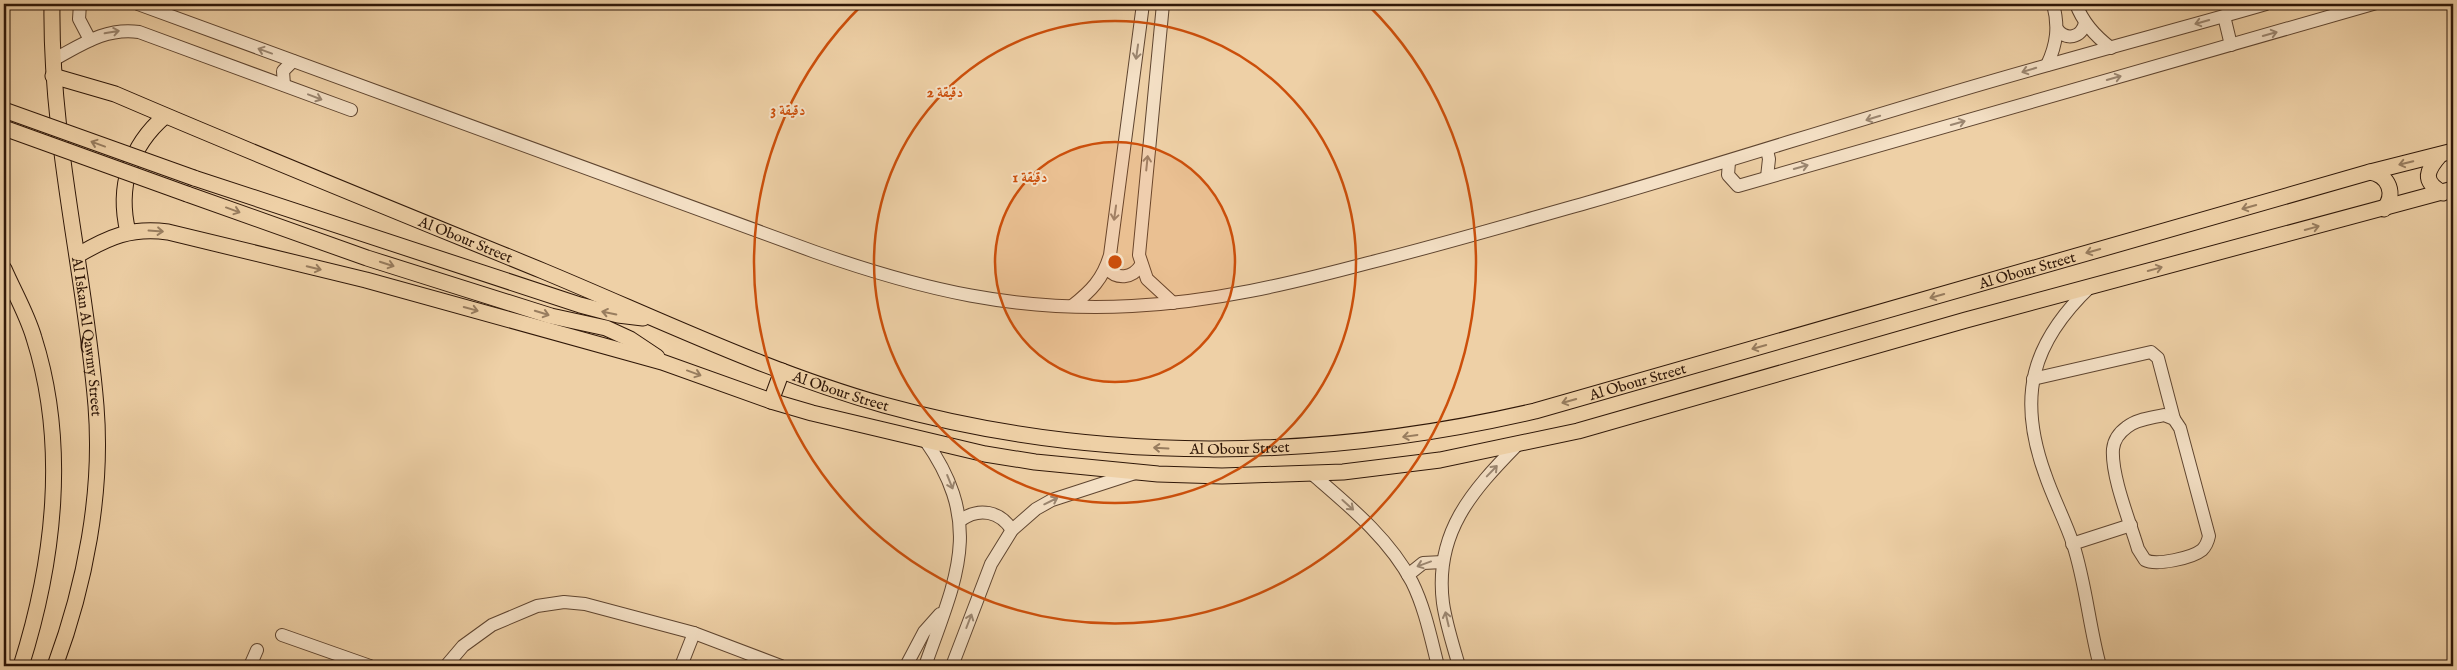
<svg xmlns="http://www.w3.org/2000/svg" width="2457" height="670" viewBox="0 0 2457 670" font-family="'IM FELL English',Amiri,serif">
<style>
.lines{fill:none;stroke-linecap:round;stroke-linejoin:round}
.minor-casing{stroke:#5f4530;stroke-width:14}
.major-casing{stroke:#2f1708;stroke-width:17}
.minor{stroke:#f4e0c5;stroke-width:12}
.major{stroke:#eed0a6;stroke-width:15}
.major-bridge-casing{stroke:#2f1708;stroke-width:17;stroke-linecap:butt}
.major-bridge{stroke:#eed0a6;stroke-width:15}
.oneway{stroke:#9b8670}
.oneway2{stroke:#987d5f}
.ring{fill:none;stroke:#cc4f0b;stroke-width:2.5}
.labels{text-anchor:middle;stroke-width:4;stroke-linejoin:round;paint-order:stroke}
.street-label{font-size:15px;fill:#2f1708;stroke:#f4e0c5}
.centre{fill:#cc4f0b;stroke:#f4e0c5;stroke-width:2.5}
.ring-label{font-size:15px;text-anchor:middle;font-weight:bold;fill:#cc4f0b;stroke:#f4e0c5;stroke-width:4;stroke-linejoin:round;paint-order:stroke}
</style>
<rect width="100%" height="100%" fill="#eed0a6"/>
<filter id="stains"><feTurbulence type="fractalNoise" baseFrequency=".004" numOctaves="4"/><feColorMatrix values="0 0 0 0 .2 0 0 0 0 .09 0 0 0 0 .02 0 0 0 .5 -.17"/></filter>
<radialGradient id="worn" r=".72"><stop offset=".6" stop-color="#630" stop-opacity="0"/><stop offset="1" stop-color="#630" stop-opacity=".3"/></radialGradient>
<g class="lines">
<!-- minor casing -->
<g class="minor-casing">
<g id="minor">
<path d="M80 4 79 19 90 40"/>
<path d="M138 4 815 252C923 290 1016 312 1132 306 1213 302 1289 284 1368 263 1444 244 1518 222 1593 201 1745 157 1896 107 2048 65 2121 44 2194 25 2266 4"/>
<path d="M1163 4 1139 255 1147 279 1173 303"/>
<path d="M2076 4C2083 23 2095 36 2111 48"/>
<path d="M2224 16 2231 45"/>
<path d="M2057 29C2066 41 2081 38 2085 23"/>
<path d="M53 60C81 45 106 27 139 32L351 110"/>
<path d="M2047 65C2057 44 2059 26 2053 4"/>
<path d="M284 85 283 71 293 61"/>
<path d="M1767 150 1769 159 1767 177"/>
<path d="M1729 162 1728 175 1738 186 2373 4"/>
<path d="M1106 268C1117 280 1132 279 1141 265"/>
<path d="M2091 286C2031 343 2017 397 2045 474 2053 498 2065 520 2073 544 2086 584 2089 626 2100 666"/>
<path d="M1072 306C1091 291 1103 279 1110 255L1143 4"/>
<path d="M2033 379 2151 352 2158 358 2174 419"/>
<path d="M2164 415 2174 419 2180 428 2209 536C2208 541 2206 546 2202 550 2192 558 2156 566 2145 560L2138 549C2130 522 2111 476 2113 449 2114 440 2120 432 2127 427 2137 419 2152 418 2164 415Z"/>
<path d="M1311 473C1348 505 1389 538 1412 582 1425 608 1431 639 1438 666"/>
<path d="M961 520C979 507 1000 511 1012 530"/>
<path d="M2072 544 2131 525"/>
<path d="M1408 575 1423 563 1443 562"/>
<path d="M282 635 370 666"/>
<path d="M250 666 257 650"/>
<path d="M446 666 463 646 492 625 537 606 564 602 585 604 694 633 781 666"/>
<path d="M681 666 694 633"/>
<path d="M906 666 924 632 940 614"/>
<path d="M925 666C956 578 985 525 925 440"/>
<path d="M952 666 991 564 1012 530 1036 509 1052 500 1135 473"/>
<path d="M1459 666C1453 645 1446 624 1443 603 1434 533 1472 491 1517 445"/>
</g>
</g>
<!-- major casing -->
<g class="major-casing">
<g id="major">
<path id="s1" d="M52 4C50 139 85 271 96 406 103 493 85 585 55 666"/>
<path id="s2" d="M53 76 115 94C257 155 401 213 543 271 656 318 767 372 884 405 1097 464 1321 461 1535 411L2370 172 2453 151"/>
<path d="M2440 155C2427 170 2421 181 2443 193"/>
<path d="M2370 172C2389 175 2396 194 2384 209"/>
<path d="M194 178 580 305 618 315 643 318"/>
<path d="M187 194 367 258 551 316 606 328 630 339 657 357"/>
<path d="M128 232C117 187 130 146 165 116"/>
<path d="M78 255C109 237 131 227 168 232L366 280 662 362 771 401 812 413 985 454 1035 462 1158 474 1222 476 1343 472 1440 460 1578 431 1966 320 2453 189"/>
<path d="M4 269C14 292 27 314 34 338 68 445 54 562 21 666"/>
<path d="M771 401 782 371"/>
</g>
</g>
<!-- minor -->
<use href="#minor" class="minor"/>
<!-- major -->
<use href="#major" class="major"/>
<!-- major-bridge casing -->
<g class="major-bridge-casing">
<g id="major-bridge">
<path d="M4 110 194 178"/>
<path d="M4 128 187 194"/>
</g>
</g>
<!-- major-bridge -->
<use href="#major-bridge" class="major-bridge"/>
</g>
<!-- one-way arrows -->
<defs><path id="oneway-shaft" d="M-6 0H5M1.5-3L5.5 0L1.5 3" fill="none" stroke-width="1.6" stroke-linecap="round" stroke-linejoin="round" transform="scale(1.25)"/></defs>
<g class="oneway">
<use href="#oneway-shaft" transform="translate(2202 22) rotate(164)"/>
<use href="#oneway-shaft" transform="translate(112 32) rotate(-10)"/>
<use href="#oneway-shaft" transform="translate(2270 34) rotate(-16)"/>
<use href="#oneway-shaft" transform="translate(265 51) rotate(-160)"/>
<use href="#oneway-shaft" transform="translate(1137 52) rotate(98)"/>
<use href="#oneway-shaft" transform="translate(2029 70) rotate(163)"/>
<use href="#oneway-shaft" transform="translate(2114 78) rotate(-16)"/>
<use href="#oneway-shaft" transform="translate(315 97) rotate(21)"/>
<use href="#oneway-shaft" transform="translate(1873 118) rotate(163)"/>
<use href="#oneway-shaft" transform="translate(1958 123) rotate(-16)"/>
<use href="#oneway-shaft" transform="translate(1147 163) rotate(-84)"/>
<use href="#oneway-shaft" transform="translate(1801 167) rotate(-16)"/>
<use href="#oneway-shaft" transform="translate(1115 213) rotate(98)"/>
<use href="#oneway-shaft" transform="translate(1492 471) rotate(-46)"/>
<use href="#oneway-shaft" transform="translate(950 482) rotate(68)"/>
<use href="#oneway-shaft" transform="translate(1051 501) rotate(-26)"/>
<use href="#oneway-shaft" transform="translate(1348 505) rotate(42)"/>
<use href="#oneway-shaft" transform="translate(1424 564) rotate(160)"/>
<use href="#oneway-shaft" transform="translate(1447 619) rotate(-103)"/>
<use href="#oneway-shaft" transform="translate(969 621) rotate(-69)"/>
</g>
<g class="oneway2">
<use href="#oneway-shaft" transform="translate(98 144) rotate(-160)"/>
<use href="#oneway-shaft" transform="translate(2406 163) rotate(166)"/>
<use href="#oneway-shaft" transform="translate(2249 207) rotate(164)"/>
<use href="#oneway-shaft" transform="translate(233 210) rotate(20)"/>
<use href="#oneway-shaft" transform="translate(2312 228) rotate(-15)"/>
<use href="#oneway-shaft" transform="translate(156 231) rotate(4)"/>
<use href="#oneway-shaft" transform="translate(2093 251) rotate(164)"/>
<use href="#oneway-shaft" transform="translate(387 264) rotate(18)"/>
<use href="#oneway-shaft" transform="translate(314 268) rotate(14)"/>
<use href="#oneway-shaft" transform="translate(2155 269) rotate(-15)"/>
<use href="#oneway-shaft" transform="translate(1937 296) rotate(164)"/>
<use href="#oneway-shaft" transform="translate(471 309) rotate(15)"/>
<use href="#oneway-shaft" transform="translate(542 313) rotate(17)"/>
<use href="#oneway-shaft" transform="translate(609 313) rotate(-168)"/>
<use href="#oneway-shaft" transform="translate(1759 347) rotate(164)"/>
<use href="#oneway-shaft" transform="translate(694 373) rotate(20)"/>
<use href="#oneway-shaft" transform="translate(1569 401) rotate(164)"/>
<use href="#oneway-shaft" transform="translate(1410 436) rotate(172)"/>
<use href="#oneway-shaft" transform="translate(1161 448) rotate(-177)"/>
</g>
<!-- distance rings -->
<circle cx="1115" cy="262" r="120" fill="#cc4f0b" fill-opacity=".12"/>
<g class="ring">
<circle cx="1115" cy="262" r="120"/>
<circle cx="1115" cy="262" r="241"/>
<path d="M1368 5A361 361 0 1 1 862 5"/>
</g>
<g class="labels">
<!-- street labels -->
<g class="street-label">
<text dy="5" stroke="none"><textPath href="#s2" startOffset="444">Al Obour Street</textPath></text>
<text dy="5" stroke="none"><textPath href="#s2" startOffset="2064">Al Obour Street</textPath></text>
<text dy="5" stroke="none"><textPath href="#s1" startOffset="335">Al Iskan Al Qawmy Street</textPath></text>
<text dy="5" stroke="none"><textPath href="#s2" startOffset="1659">Al Obour Street</textPath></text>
<text dy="5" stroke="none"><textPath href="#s2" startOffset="849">Al Obour Street</textPath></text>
<text dy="5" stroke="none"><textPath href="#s2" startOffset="1254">Al Obour Street</textPath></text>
</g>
</g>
<circle cx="1115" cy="262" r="8" class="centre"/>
<g class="ring-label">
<text x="945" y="97">2 دقيقة</text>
<text x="788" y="115">3 دقيقة</text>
<text x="1030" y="182">1 دقيقة</text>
</g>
<!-- margin -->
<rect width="2457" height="670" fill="none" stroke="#eed0a6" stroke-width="20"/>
<rect x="5" y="5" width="2447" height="660" fill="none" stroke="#2f1708" stroke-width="2.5"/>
<rect x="10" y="10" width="2437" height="650" fill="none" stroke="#2f1708"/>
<rect width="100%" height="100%" filter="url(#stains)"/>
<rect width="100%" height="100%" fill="url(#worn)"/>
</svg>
